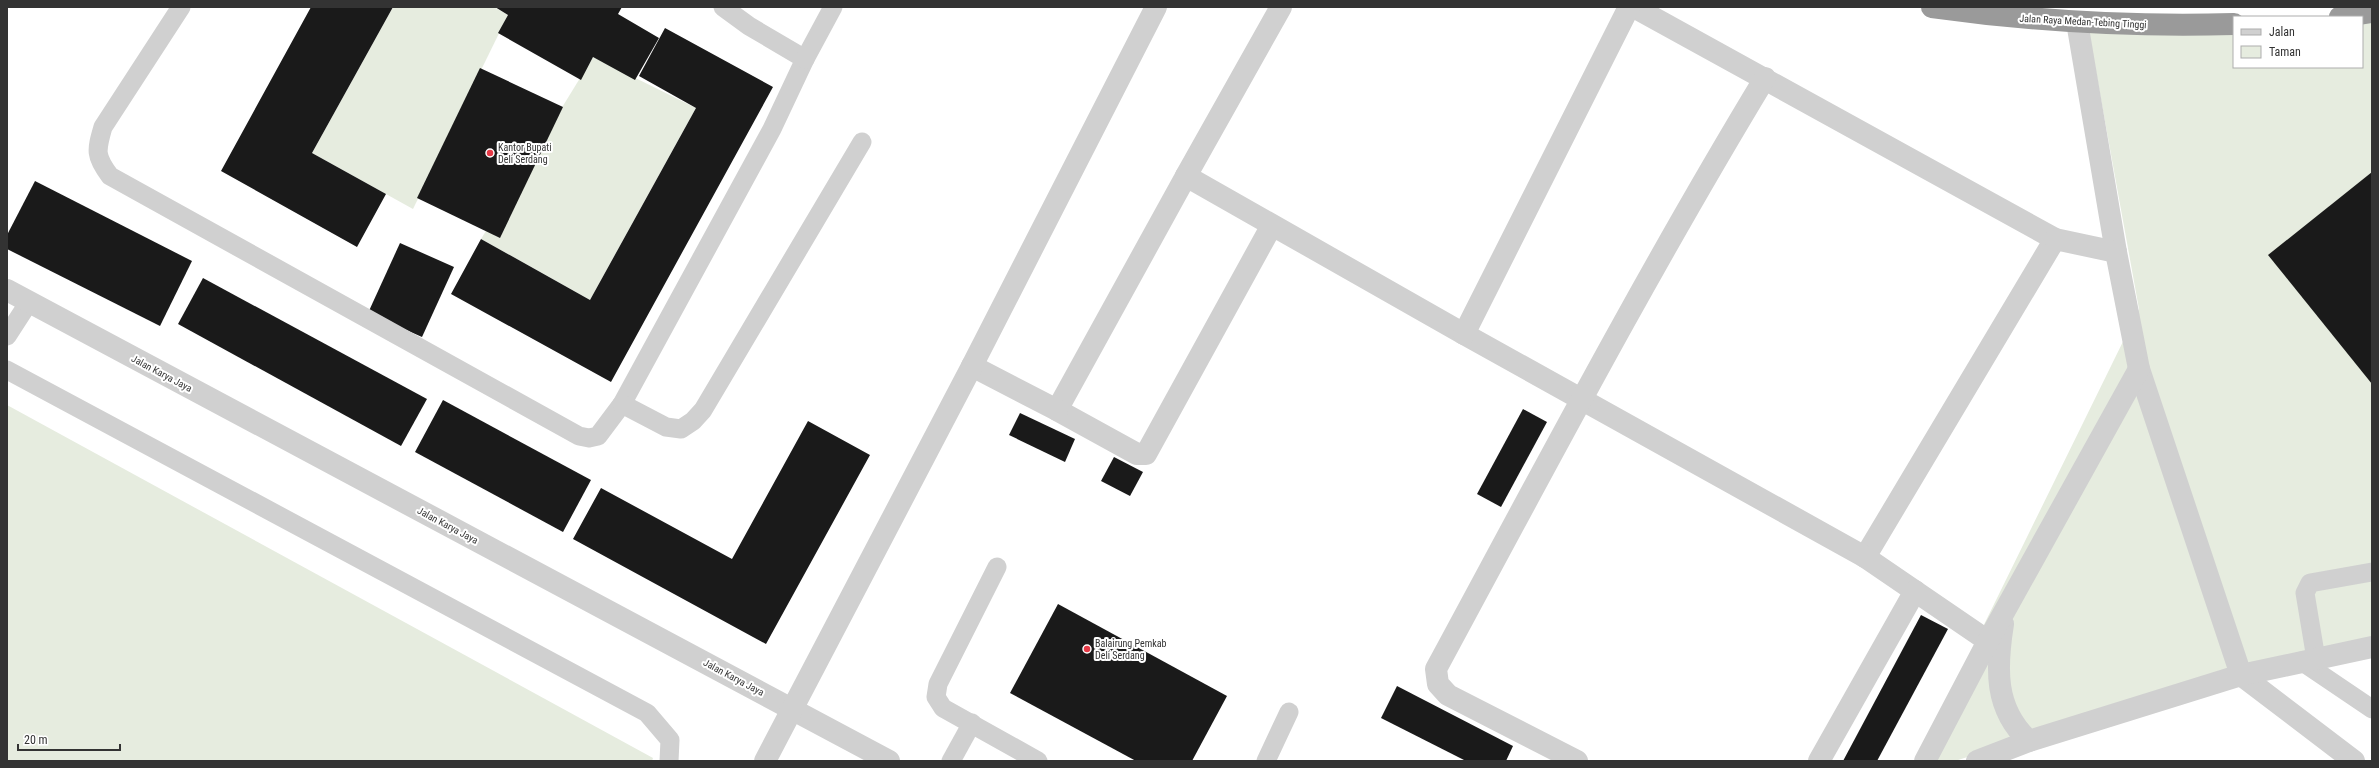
<svg xmlns="http://www.w3.org/2000/svg" width="2379" height="768" viewBox="0 0 2379 768" font-family="'Roboto Condensed',sans-serif">
<style>
.green{fill:#e6ecdf}
.building{fill:#1a1a1a}
.lines{fill:none;stroke-linecap:round;stroke-linejoin:round}
.lane{stroke:#d0d0d0;stroke-width:19}
.street{stroke:#d0d0d0;stroke-width:22}
.highway{stroke:#9a9a9a;stroke-width:22}
.poi-dot{fill:#e63946;stroke:#fff;stroke-width:1.5}
.labels{text-anchor:middle;stroke-width:4;stroke-linejoin:round;paint-order:stroke}
.street-label{font-size:10px;fill:#333;stroke:#fff}
.poi-label{font-size:10px;fill:#333;stroke:#fff;text-anchor:start}
</style>
<rect width="100%" height="100%" fill="#fff"/>
<!-- green -->
<g class="green">
<path d="M393 7H494L508 15 413 209 312 153Z"/>
<path d="M2372 17V643L2250 666 1955 761H1917L2139 309 2089 33 2234 30V67H2362V19Z"/>
<path d="M593 57 696 108 590 300 481 239Z"/>
<path d="M7 405 653 758 652 761H7Z"/>
</g>
<!-- building -->
<g class="building">
<path d="M311 7H393L312 153 386 194 357 247 221 171Z"/>
<path d="M495 7H622L618 14 659 38 635 80 593 57 581 80 498 33 508 15Z"/>
<path d="M665 28 773 87 611 382 451 294 481 239 590 300 696 108 639 76Z"/>
<path d="M480 68 563 107 500 238 417 198Z"/>
<path d="M2372 172V384L2268 255Z"/>
<path d="M35 181 192 261 160 326 7 249V235Z"/>
<path d="M400 243 454 267 422 337 368 313Z"/>
<path d="M203 278 427 399 401 446 178 324Z"/>
<path d="M443 400 591 480 563 532 415 452Z"/>
<path d="M1523 409 1547 422 1501 507 1477 494Z"/>
<path d="M1020 413 1075 439 1065 462 1009 435Z"/>
<path d="M808 421 870 455 766 644 573 539 601 488 732 559Z"/>
<path d="M1114 457 1143 472 1130 496 1101 481Z"/>
<path d="M1058 604 1227 696 1192 761H1136L1010 693Z"/>
<path d="M1921 615 1948 629 1877 761H1843Z"/>
<path d="M1397 686 1513 746 1506 761H1466L1381 718Z"/>
</g>
<g class="lines">
<!-- lane -->
<g class="lane">
<path d="M181 7 103 127C96 151 95 156 110 176L579 436 589 438 598 436 622 404 772 129 805 59 749 26 723 7"/>
<path d="M805 59 833 7"/>
<path d="M7 336 29 302"/>
<path d="M7 370 647 713 670 740 669 761"/>
<path d="M622 404 666 427 681 429 693 421 703 410 862 142"/>
<path d="M997 567 938 684 936 697 943 708 1038 761"/>
<path d="M2316 659 2305 593 2310 583 2372 572"/>
<path d="M2301 661 2372 709"/>
<path d="M951 761 972 723"/>
<path d="M1266 761 1289 712"/>
</g>
<!-- street -->
<g class="street">
<path d="M1634 7 2055 239 1865 557"/>
<path d="M2077 22 2116 252 2139 369 2241 675 2354 761"/>
<path d="M1186 176 1281 7"/>
<path d="M1272 225 1146 454H1137L1057 410 1186 176 1464 334 1865 557 1988 641"/>
<path d="M2055 239 2116 252"/>
<path d="M7 290 889 761"/>
<path d="M1464 334 1629 7"/>
<path d="M972 366 1057 410"/>
<path d="M2003 624C1996 668 1994 709 2029 741"/>
<path d="M765 761 972 366 1156 7"/>
<path d="M1577 761 1448 695 1438 684 1436 669C1543 471 1648 271 1765 78"/>
<path d="M1819 761 1915 591"/>
<path d="M1925 761 1988 641 2139 369"/>
<path d="M1977 761 2029 741 2241 675 2372 647"/>
</g>
<!-- highway -->
<g class="highway">
<path d="M1932 7C2032 21 2133 27 2234 24"/>
<path d="M2340 17 2372 12"/>
</g>
</g>
<!-- markers -->
<g class="poi-dot">
<circle cx="490" cy="153" r="4"/>
<circle cx="1087" cy="649" r="4"/>
</g>
<g class="labels">
<!-- street labels -->
<g class="street-label">
<text transform="translate(2083 21) rotate(3)" y="4">Jalan Raya Medan-Tebing Tinggi</text>
<text transform="translate(162 373) rotate(28)" y="4">Jalan Karya Jaya</text>
<text transform="translate(448 525) rotate(28)" y="4">Jalan Karya Jaya</text>
<text transform="translate(734 677) rotate(28)" y="4">Jalan Karya Jaya</text>
</g>
<!-- poi labels -->
<g class="poi-label">
<text x="498" y="151">Kantor Bupati<tspan x="498" dy="12">Deli Serdang</tspan></text>
<text x="1095" y="647">Balairung Pemkab<tspan x="1095" dy="12">Deli Serdang</tspan></text>
</g>
</g>
<!-- border -->
<rect width="2379" height="768" fill="none" stroke="#333333" stroke-width="16"/>
<!-- legend -->
<rect x="2233" y="16" width="130" height="52" fill="#ffffff" stroke="#adadad"/>
<rect x="2241" y="29" width="20" height="6" fill="#d0d0d0" stroke="#adadad"/>
<text x="2269" y="36" font-size="12" fill="#333333">Jalan</text>
<rect x="2241" y="46" width="20" height="12" fill="#e6ecdf" stroke="#adadad"/>
<text x="2269" y="56" font-size="12" fill="#333333">Taman</text>
<!-- scale -->
<path d="M18 744v6h102v-6" fill="none" stroke="#333333" stroke-width="2"/>
<text x="24" y="744" font-size="12" fill="#333333" stroke="#ffffff" stroke-width="3" paint-order="stroke">20 m</text>
</svg>
